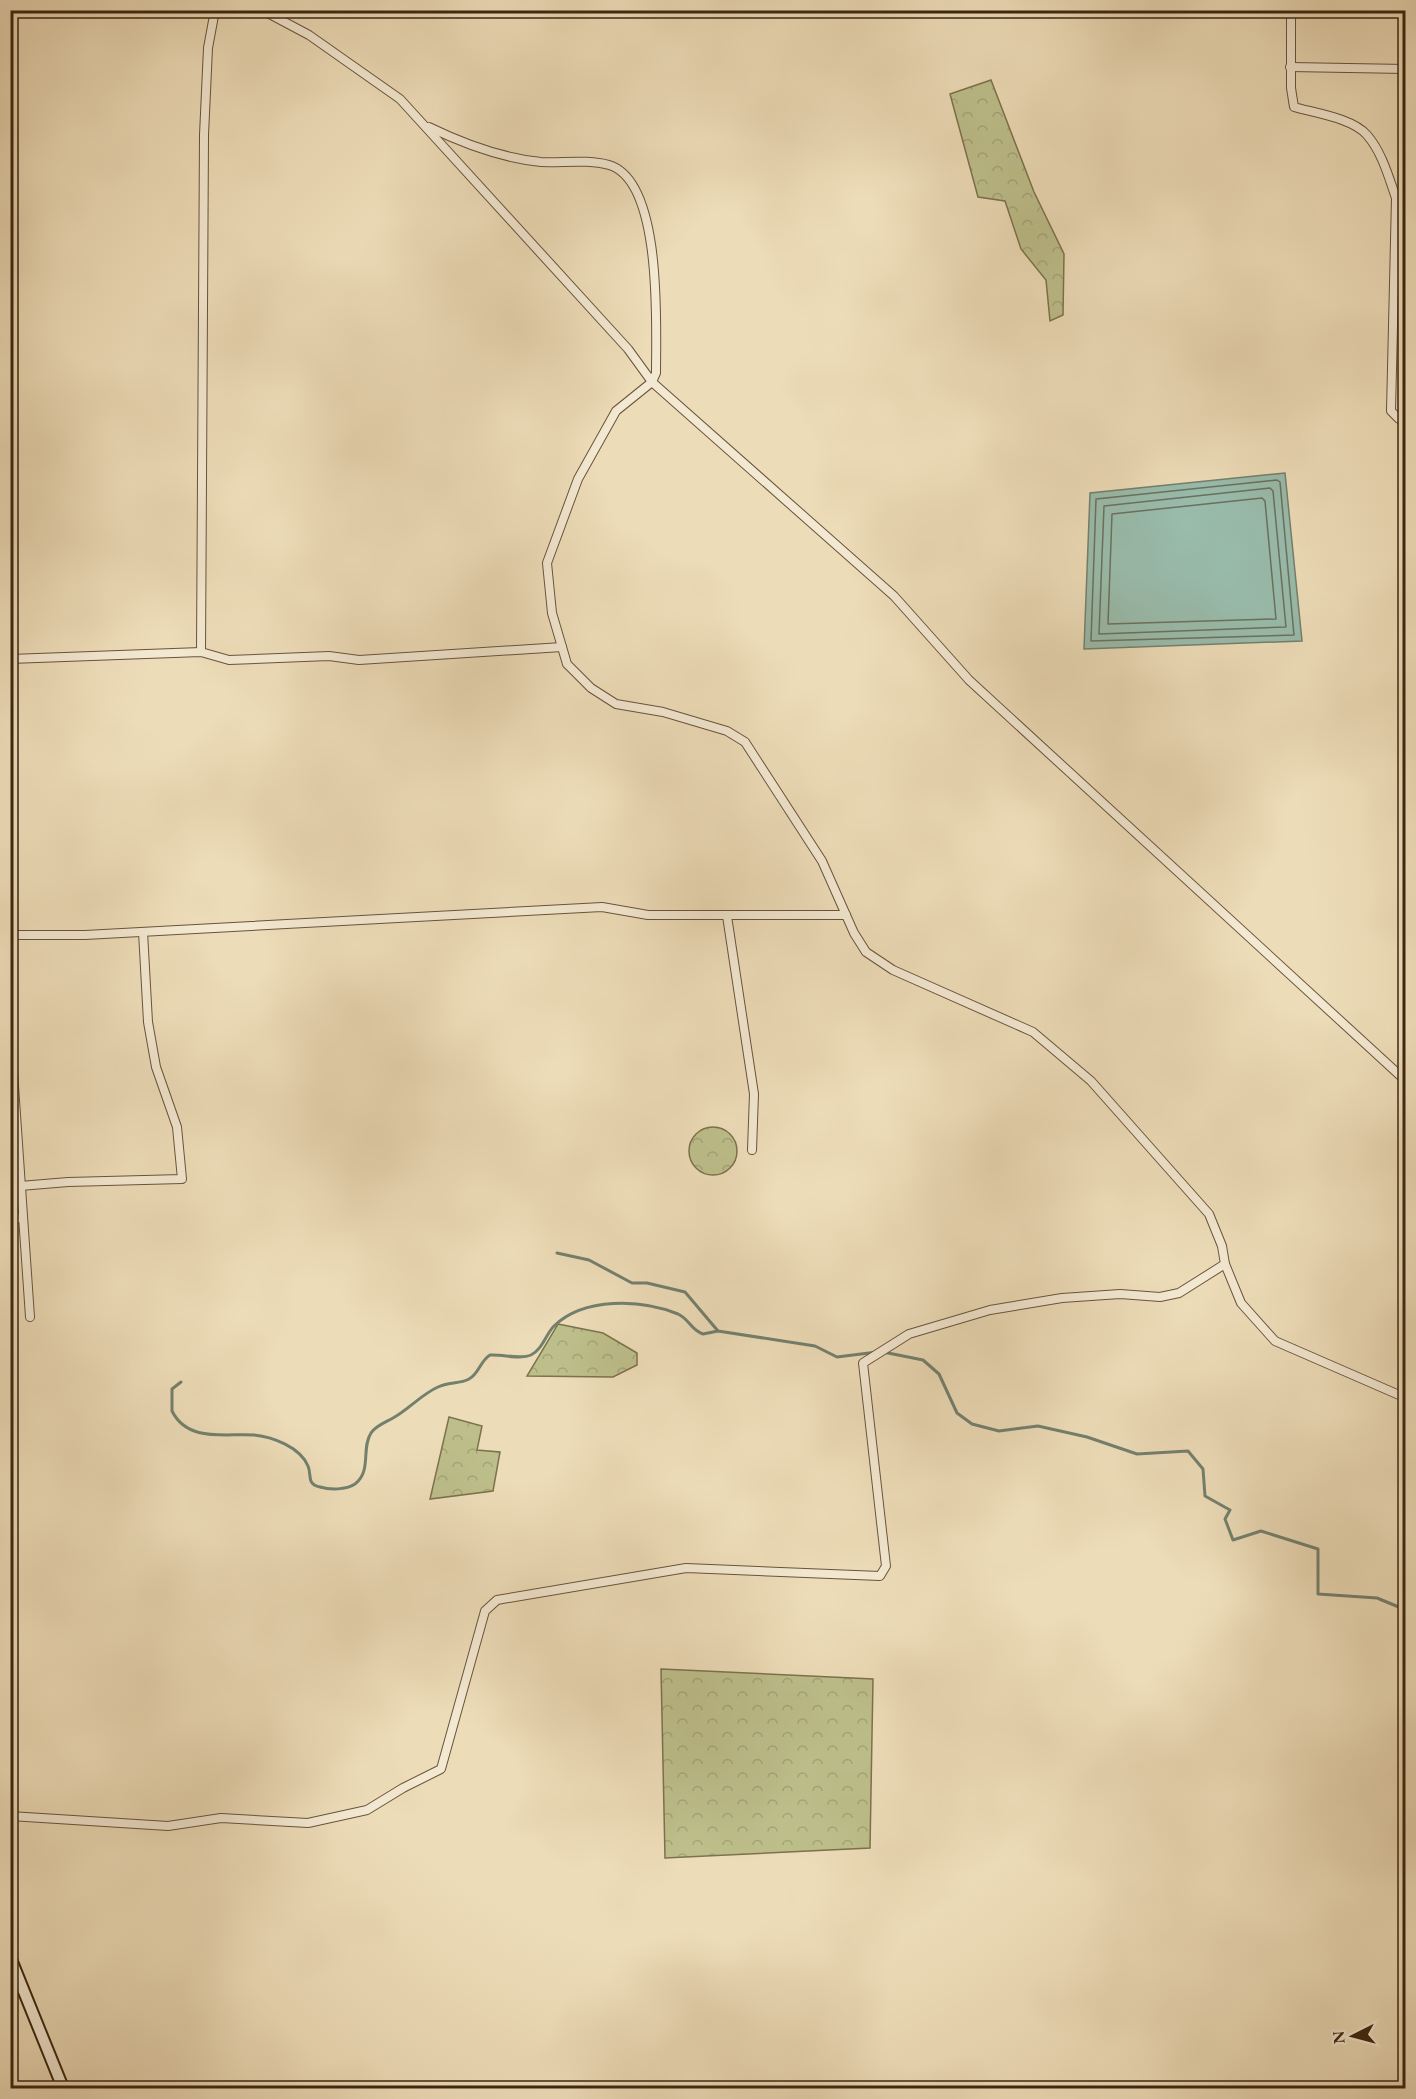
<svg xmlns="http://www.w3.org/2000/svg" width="1416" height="2099" viewBox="0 0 1416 2099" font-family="'EB Garamond',serif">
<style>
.forest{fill:url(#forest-crowns);stroke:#7c724e;stroke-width:1.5}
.water{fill:#99bcac;stroke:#73806e;stroke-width:1.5}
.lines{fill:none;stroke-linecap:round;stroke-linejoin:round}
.shore{stroke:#6a715e;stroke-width:1.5}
.stream{stroke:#73806e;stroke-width:3}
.street-casing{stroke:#68543b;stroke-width:10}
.secondary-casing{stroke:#3b2611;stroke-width:14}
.street{stroke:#f3e8d1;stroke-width:8}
.secondary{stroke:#f3e8d1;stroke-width:10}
</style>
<defs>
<pattern id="forest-crowns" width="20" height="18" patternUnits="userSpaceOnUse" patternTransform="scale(1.5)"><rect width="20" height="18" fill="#bdbf8b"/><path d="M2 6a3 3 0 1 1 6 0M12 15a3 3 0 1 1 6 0" fill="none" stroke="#a3a477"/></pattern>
</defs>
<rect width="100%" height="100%" fill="#eddcb8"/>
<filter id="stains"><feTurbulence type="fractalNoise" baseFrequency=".00333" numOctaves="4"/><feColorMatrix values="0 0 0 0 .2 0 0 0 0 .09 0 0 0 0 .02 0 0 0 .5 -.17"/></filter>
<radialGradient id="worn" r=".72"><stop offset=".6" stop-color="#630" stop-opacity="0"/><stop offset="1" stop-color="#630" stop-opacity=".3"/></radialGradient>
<!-- forest -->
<g class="forest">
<path d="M991 80 1034 192 1064 254 1063 315 1050 321 1046 280 1021 249 1005 201 978 197 950 94Z"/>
<circle cx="713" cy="1151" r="24"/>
<path d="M558 1324 603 1333 637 1353V1365L613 1377 527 1376Z"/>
<path d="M449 1417 482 1426 477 1450 500 1452 493 1491 430 1499Z"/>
<path d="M661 1669 873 1679 870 1848 665 1858Z"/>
</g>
<!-- water -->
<path class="water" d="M1285 473 1302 641 1084 649 1090 493Z"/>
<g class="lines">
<!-- shore -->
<g class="shore">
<path d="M1277 480 1280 482 1294 635 1091 641 1096 499Z"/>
<path d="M1270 488 1273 491 1286 627 1099 634 1104 506Z"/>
<path d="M1262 498 1265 501 1276 619 1108 624 1112 514Z"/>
</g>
<!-- stream -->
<g class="stream">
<path d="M557 1253 589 1260 632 1283H647L685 1292 718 1331 815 1346 837 1357 877 1352"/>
<path d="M883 1352 923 1360 939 1374 957 1413 972 1424 999 1431 1038 1426 1087 1437 1137 1454 1188 1451 1203 1469 1205 1496 1230 1510 1225 1519 1233 1540 1261 1531 1318 1549V1594L1377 1598 1406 1610"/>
<path d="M181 1382 172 1389V1411C188 1443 226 1433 254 1435 273 1437 300 1447 308 1466 312 1475 306 1484 320 1487 330 1490 346 1490 355 1484 372 1471 361 1448 371 1433 375 1426 386 1422 393 1418 409 1409 422 1394 438 1387 448 1382 460 1384 469 1379 479 1374 480 1361 490 1355 503 1354 520 1360 531 1355 542 1350 546 1334 554 1326 584 1297 641 1299 678 1314 689 1319 692 1331 703 1334L718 1331"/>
</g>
<!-- street casing -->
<g class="street-casing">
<g id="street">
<path d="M262 10 309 35 400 99 628 349 652 382 616 411 578 479 547 563 552 613 567 664 591 688 616 704 663 712 727 731 745 742 822 861 854 933 866 952 893 970 1033 1032 1091 1081 1209 1214 1222 1246 1225 1264 1241 1303 1275 1341 1406 1398"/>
<path d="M1291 10V88L1294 107C1315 113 1352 118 1367 135 1382 152 1389 178 1396 198L1391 411 1399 419 1406 418"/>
<path d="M1290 67 1406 69"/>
<path d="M429 127C464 144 502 158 541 162 563 163 588 159 609 165 663 181 656 327 656 373L652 382 894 596 969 680 1406 1081"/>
<path d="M201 652 204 135 208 48 215 10"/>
<path d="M10 659 201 652 229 660 329 656 359 660 562 647"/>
<path d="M727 916 754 1094 752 1150"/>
<path d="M10 935H85L602 907 648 915H846"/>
<path d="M10 1028 30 1317"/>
<path d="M20 1186 68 1182 182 1179 177 1127 156 1067 148 1022 143 932"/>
<path d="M10 1219 22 1218"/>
<path d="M10 1816 168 1826 221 1818 308 1823 367 1810 403 1788 441 1769 485 1611 497 1600 686 1568 880 1576 886 1566 863 1363 909 1334 990 1310 1062 1298 1120 1294 1160 1297 1179 1293 1225 1264"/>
</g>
</g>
<!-- secondary casing -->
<g class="secondary-casing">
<path id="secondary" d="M10 1957 63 2088"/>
</g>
<!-- street -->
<use href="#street" class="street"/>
<!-- secondary -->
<use href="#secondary" class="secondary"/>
</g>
<!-- margin -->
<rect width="1416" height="2099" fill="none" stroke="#eddcb8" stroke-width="36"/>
<rect x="12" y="12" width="1392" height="2075" fill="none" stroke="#3b2611" stroke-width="3"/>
<rect x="18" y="18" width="1380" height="2063" fill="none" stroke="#3b2611" stroke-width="1.5"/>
<!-- north arrow -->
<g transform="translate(1353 2036) rotate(264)" stroke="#f3e8d1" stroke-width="4.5" paint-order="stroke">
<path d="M0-4.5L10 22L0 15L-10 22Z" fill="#3b2611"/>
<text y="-9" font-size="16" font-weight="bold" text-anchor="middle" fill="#3b2611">N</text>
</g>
<rect width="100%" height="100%" filter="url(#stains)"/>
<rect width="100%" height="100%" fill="url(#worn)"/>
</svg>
